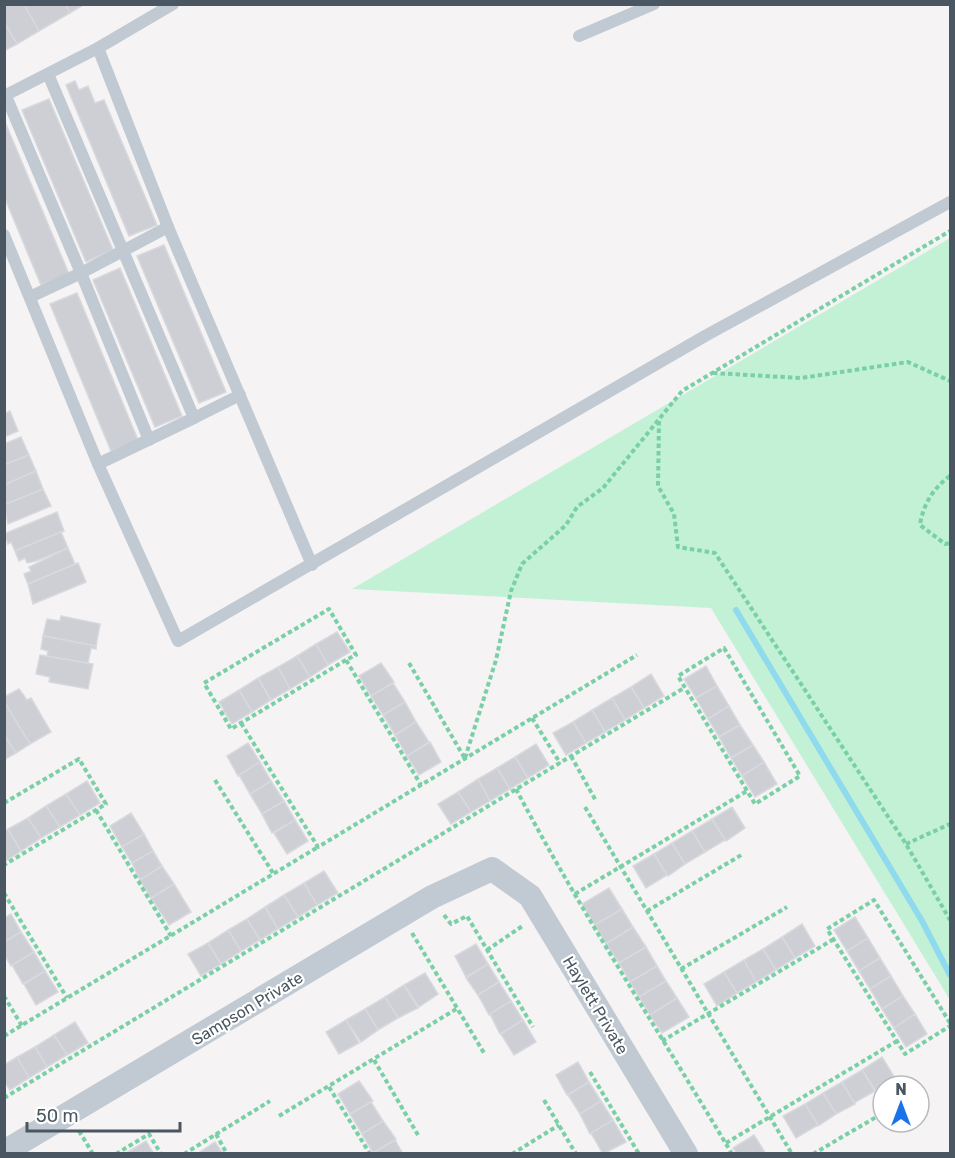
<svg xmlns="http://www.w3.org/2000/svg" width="955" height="1158" viewBox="0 0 955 1158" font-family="Rubik,sans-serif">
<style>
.green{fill:#c3f1d5}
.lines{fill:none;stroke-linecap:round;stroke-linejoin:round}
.stream{stroke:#90daee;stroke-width:6}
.building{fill:#cdcfd5;stroke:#d7d9de;stroke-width:1.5}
.path{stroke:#7ad0a6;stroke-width:4;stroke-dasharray:4.5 3;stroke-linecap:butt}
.lane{stroke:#c1cad2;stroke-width:12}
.street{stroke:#c1cad2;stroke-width:24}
.labels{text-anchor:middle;stroke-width:4.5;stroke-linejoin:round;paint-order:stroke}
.street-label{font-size:16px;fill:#4a5661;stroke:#fff}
</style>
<rect width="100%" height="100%" fill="#f5f3f3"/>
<!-- green -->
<path class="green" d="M950 238V1000L711 608 352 589Z"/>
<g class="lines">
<!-- stream -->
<path class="stream" d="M736 610 922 921 950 975"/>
</g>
<!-- building -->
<g class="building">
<path d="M4 4H24L39 31 17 44 4 22Z"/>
<path d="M24 4H65L70 13 39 31Z"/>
<path d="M65 4H85L70 13Z"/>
<path d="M4 22 17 44 4 51Z"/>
<path d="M75 81 79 90 88 86 95 103 104 100 157 225 129 236 66 85Z"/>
<path d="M49 99 113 250 86 262 22 110Z"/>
<path d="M5 122 69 274 41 285 4 196Z"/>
<path d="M164 245 226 392 199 403 137 256Z"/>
<path d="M120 268 182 416 155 427 93 280Z"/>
<path d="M77 293 138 440 111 451 50 304Z"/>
<path d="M10 411 18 431 4 437V414Z"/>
<path d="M21 437 29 455 4 465V444Z"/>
<path d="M29 455 36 471 4 485V465Z"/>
<path d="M36 471 43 489 4 505V485Z"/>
<path d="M43 489 51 506 8 524 4 505Z"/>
<path d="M57 512 64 531 15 551 11 542 8 544 4 534Z"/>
<path d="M61 532 68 548 36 561 27 563 25 558 19 561 15 551Z"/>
<path d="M68 548 75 564 28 584 24 574 31 571 29 567Z"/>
<path d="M78 563 86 582 33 604 28 584Z"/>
<path d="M61 616 100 624 96 646 43 636 47 619 60 621Z"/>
<path d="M337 632 350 652 328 665 316 644Z"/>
<path d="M43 636 96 646V649L91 648 88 663 47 656 48 651 41 649Z"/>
<path d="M316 644 328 665 310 677 297 656Z"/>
<path d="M40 655 93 664 88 689 49 682 50 677 36 674Z"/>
<path d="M297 656 310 677 290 689 278 667Z"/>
<path d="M381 663 394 682 371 696 359 676Z"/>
<path d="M706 666 717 686 696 698 684 679Z"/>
<path d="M278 667 290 689 271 700 258 678Z"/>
<path d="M651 674 664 696 644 708 631 687Z"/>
<path d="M258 678 271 700 252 712 239 690Z"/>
<path d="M393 683 405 702 383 715 371 696Z"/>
<path d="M717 686 729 706 708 719 696 698Z"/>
<path d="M631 687 644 708 625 720 612 698Z"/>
<path d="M19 689 27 700 31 698 51 732 30 744 4 702V697Z"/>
<path d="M239 690 252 712 232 724 225 713 223 714 221 711 224 710 219 702Z"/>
<path d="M612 698 625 720 605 732 592 710Z"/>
<path d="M405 702 416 722 395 735 383 715Z"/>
<path d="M5 703 30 744 16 753 4 735Z"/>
<path d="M729 706 740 725 719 737 708 719Z"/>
<path d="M592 710 605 732 586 743 573 722Z"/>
<path d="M416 722 429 742 407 756 395 735Z"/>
<path d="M573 722 586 743 566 755 553 733Z"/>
<path d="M740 725 753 745 731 758 719 737Z"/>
<path d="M4 735 16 753 4 760Z"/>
<path d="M430 742 441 762 419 775 407 756Z"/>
<path d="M248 743 260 762 238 776 227 756Z"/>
<path d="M536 744 549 765 528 778 515 757Z"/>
<path d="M753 745 764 762 742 776 731 758Z"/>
<path d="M515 757 528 778 510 789 497 768Z"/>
<path d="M260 762 271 781 250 794 239 775Z"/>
<path d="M764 762 777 784 755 797 742 776Z"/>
<path d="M497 768 510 789 490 801 478 779Z"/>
<path d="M478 779 490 801 471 812 458 792Z"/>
<path d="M87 781 100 803 80 815 66 794Z"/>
<path d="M271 781 284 801 262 814 250 794Z"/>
<path d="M458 792 471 812 451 824 438 804Z"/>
<path d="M66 794 80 815 60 827 46 806Z"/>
<path d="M284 801 295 820 272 833 262 814Z"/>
<path d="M46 806 60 827 41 838 28 818Z"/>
<path d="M732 807 745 828 726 841 712 819Z"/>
<path d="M131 813 144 834 122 847 110 826Z"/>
<path d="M28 818 41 838 21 851 8 829Z"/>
<path d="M712 819 725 840 705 852 692 831Z"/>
<path d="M295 820 308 841 287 854 274 833Z"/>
<path d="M8 829 21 851 6 861 4 832Z"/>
<path d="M692 831 705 852 685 864 672 843Z"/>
<path d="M144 834 153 851 132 863 122 847Z"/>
<path d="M672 843 685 864 668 876 654 854Z"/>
<path d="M153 851 162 866 140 880 132 863Z"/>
<path d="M654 854 667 875 646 888 633 866Z"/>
<path d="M162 866 174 884 151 898 140 880Z"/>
<path d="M324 871 338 893 317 905 304 883Z"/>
<path d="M304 883 317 905 298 917 284 895Z"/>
<path d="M174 884 191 912 169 925 151 898Z"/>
<path d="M609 888 622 909 595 925 582 904Z"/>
<path d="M284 895 298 917 278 929 265 907Z"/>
<path d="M265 907 278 929 260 940 247 919Z"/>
<path d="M622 909 633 927 606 944 595 925Z"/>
<path d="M11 914 21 932 4 942V918Z"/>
<path d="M855 917 868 938 847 951 834 930Z"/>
<path d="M247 919 260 940 241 951 228 930Z"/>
<path d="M802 924 815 946 795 958 782 937Z"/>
<path d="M633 927 646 947 619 963 606 944Z"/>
<path d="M228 930 241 951 221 964 208 943Z"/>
<path d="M21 932 34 952 11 966 5 956 4 942Z"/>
<path d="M782 937 795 958 776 970 763 949Z"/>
<path d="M868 938 880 958 859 971 847 951Z"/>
<path d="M208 943 221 964 201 976 188 954Z"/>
<path d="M476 944 488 964 466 977 455 956Z"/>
<path d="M646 947 657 966 630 982 619 963Z"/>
<path d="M763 949 776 970 756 982 744 960Z"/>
<path d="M34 952 45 971 23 984 12 965Z"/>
<path d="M880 958 891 976 870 989 859 971Z"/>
<path d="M744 960 756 982 737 993 724 972Z"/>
<path d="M488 964 499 982 478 995 466 978Z"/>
<path d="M657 966 666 981 639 997 630 982Z"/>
<path d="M45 971 58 992 36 1005 24 984Z"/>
<path d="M724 972 737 993 717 1006 704 984Z"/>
<path d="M425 973 438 994 419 1007 404 985Z"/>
<path d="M891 976 903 996 882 1009 870 989Z"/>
<path d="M666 981 677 998 650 1015 639 997Z"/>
<path d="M499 982 511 1001 489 1015 478 995Z"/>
<path d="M404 985 418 1008 398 1018 385 997Z"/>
<path d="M903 996 915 1014 894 1028 882 1009Z"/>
<path d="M385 997 398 1018 378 1030 365 1009Z"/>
<path d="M677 998 689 1017 662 1033 650 1015Z"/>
<path d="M511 1001 523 1020 500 1034 490 1014Z"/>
<path d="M365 1009 378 1030 361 1042 346 1020Z"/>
<path d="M915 1014 927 1034 906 1047 894 1028Z"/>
<path d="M346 1020 359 1043 339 1054 326 1032Z"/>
<path d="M523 1020 536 1042 514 1055 501 1034Z"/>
<path d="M75 1022 88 1043 67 1055 54 1035Z"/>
<path d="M54 1035 67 1055 47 1067 35 1047Z"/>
<path d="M35 1047 47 1067 29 1078 17 1057Z"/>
<path d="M17 1057 29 1078 10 1090 4 1081V1065Z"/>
<path d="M882 1057 895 1078 876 1091 862 1070Z"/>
<path d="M578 1062 589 1082 567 1095 556 1075Z"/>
<path d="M862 1070 875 1091 854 1103 842 1082Z"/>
<path d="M359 1081 373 1101 350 1114 338 1094Z"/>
<path d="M589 1082 601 1101 580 1114 568 1095Z"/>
<path d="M842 1082 855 1104 836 1114 823 1093Z"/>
<path d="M823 1093 836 1114 818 1126 805 1104Z"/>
<path d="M601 1101 613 1120 590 1134 580 1114Z"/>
<path d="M371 1102 383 1121 362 1134 350 1114Z"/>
<path d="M805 1104 818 1125 796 1138 783 1116Z"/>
<path d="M613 1120 626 1142 603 1154 591 1133Z"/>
<path d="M383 1121 396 1139 373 1153 362 1134Z"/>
<path d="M754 1135 766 1154H737L733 1148Z"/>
<path d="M395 1140 403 1154H374L373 1153Z"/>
<path d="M146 1141 154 1154H127L126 1153Z"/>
<path d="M215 1142 223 1154H197Z"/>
</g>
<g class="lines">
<!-- path -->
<g class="path">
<path d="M713 373 801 378 908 362 950 381"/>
<path d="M659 421 658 486 674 514 678 547 715 553 906 844 950 920"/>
<path d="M950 476C933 488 923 505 920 525L945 544 950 543"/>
<path d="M724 648 800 776 755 804 678 676Z"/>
<path d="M346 660 231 729 204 683 329 609 356 655 346 660 421 785"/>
<path d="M409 663 464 757"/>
<path d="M532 718 560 763"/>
<path d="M241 723 318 847 637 655"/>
<path d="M571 756 596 801"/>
<path d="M465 758 496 660 511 591 522 564 566 525 577 507 603 488 682 391 950 231"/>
<path d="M215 780 273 873"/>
<path d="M516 789C582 914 660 1033 732 1154"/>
<path d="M4 803 79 759 106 804 4 865"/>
<path d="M585 807 792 1154"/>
<path d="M96 810 171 936"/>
<path d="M906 844 950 824"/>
<path d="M4 893 67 998"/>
<path d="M575 894 747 791"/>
<path d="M647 911 743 854"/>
<path d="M444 915 451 924 467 916 533 1027"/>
<path d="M412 933 484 1053"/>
<path d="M487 950 524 925"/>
<path d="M681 969 787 907"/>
<path d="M4 996 22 1026"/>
<path d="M950 1023 874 900 827 929 905 1054 950 1026"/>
<path d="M4 1036 318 847"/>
<path d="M662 1041 834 939"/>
<path d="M374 1060 418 1135"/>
<path d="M590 1072 639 1154"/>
<path d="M329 1087 370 1154"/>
<path d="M4 1098 684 688"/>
<path d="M544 1100 576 1154"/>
<path d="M279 1116 458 1008"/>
<path d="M79 1131 93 1154"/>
<path d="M216 1134 227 1154"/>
<path d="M726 1143 897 1041"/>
<path d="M116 1154 149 1134 161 1154"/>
<path d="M184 1154 270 1101"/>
<path d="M512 1154 559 1125"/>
<path d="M813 1154 883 1113"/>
</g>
<!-- lane -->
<g class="lane">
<path d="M579 36 654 4"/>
<path d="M98 48 168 227 312 565"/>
<path d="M48 74 194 418 240 395"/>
<path d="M4 96 98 48 173 4"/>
<path d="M6 96 81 273 168 227"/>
<path d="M4 235 98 464 178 641 705 336 950 202"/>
<path d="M30 297 81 273 149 440"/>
<path d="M98 464 194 418"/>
</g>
<!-- street -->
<path class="street" d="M4 1152 432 897 492 869 530 896 686 1154"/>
</g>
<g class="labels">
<!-- street labels -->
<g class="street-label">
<text transform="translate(596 1005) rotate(59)" y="6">Haylett Private</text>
<text transform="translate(247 1008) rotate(-31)" y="6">Sampson Private</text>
</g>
</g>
<!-- border -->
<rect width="955" height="1158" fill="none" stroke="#4a5661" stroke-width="12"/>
<!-- north arrow -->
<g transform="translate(901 1104)"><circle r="28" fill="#ffffff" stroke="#b7bbc0" stroke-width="1.5"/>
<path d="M0-4.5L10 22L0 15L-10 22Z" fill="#1a73e8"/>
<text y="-9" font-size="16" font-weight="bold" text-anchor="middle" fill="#4a5661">N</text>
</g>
<!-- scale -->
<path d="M27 1122v9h153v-9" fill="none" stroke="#4a5661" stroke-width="3"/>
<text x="36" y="1122" font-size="18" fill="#4a5661" stroke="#ffffff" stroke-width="4.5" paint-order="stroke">50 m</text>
</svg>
